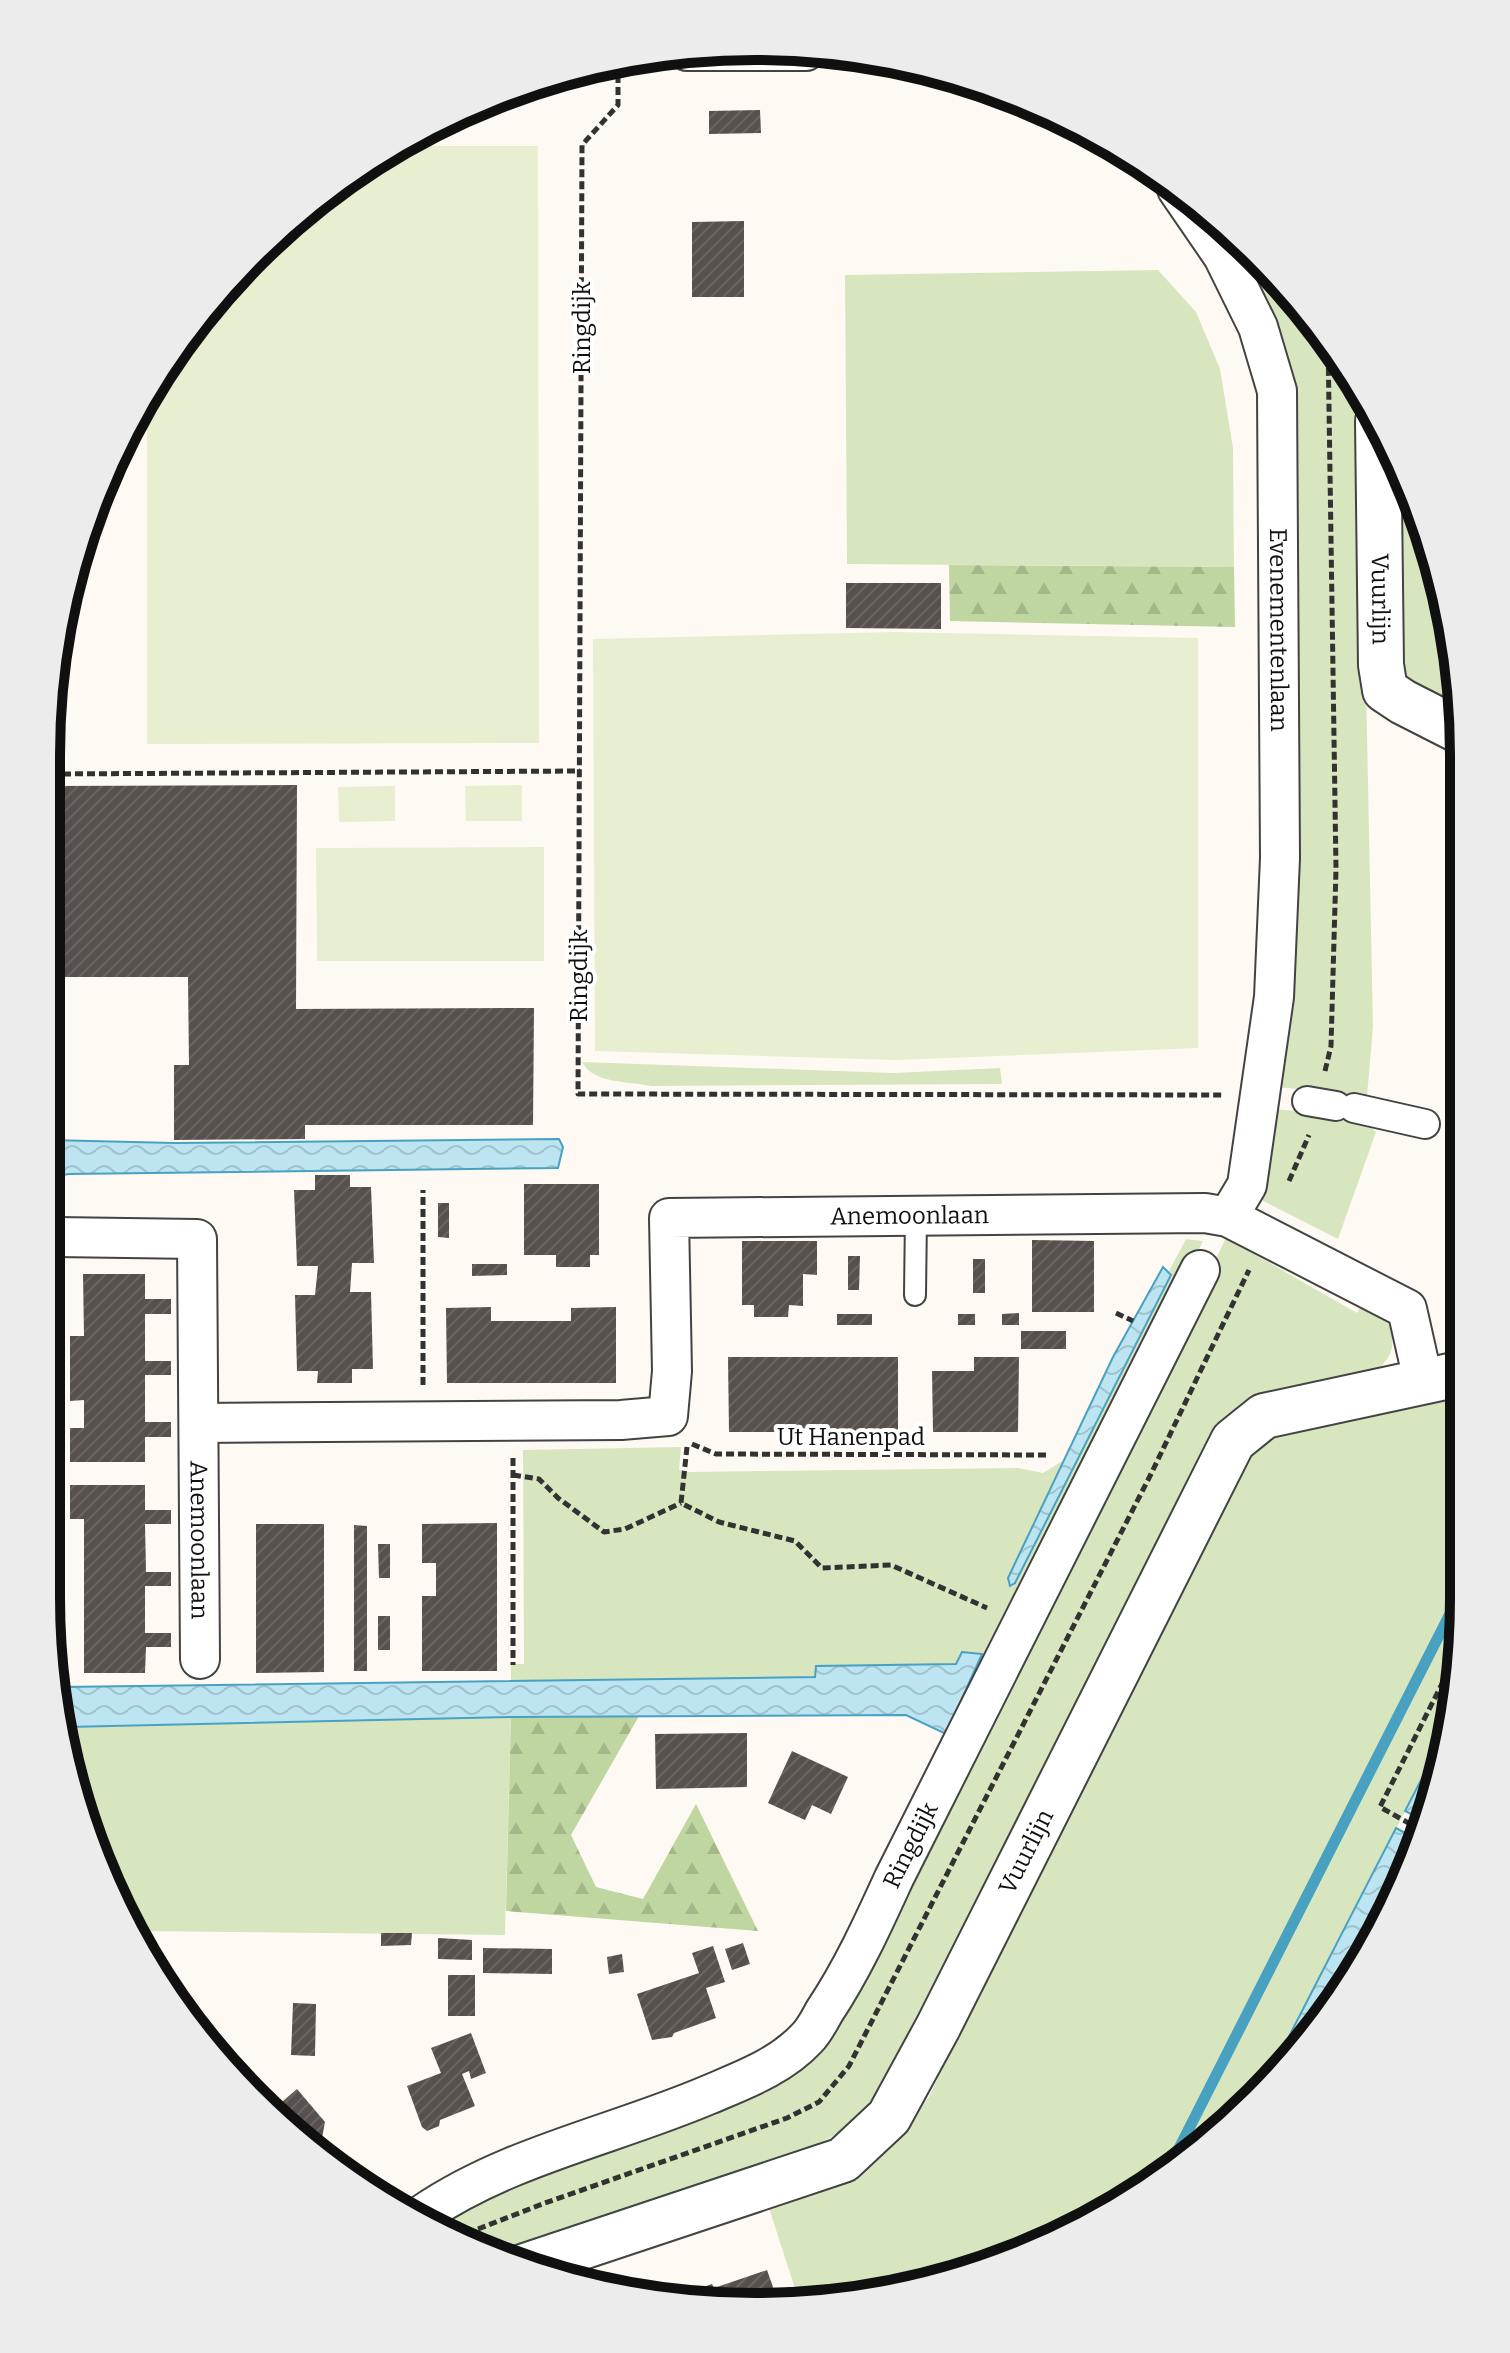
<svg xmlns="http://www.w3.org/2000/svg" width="1510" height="2353" viewBox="0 0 1510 2353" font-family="Bitter,serif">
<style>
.grass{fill:#d8e6bf}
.forest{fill:url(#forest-firs)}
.pitch{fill:#e8eed0}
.water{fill:url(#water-waves);stroke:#49a1c2;stroke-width:2}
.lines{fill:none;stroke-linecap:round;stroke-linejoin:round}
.stream{stroke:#49a1c2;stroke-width:11}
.building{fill:url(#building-hatch)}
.service-casing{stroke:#434343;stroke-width:24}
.pedestrian-casing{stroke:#434343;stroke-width:32}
.minor-casing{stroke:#434343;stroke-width:42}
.tertiary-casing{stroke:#434343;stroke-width:48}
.path{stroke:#323232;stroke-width:5;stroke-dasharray:8 4;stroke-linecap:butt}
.service{stroke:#fff;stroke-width:20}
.pedestrian{stroke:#fff;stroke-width:28}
.minor{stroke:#fff;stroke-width:38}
.tertiary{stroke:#fff;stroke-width:44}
.labels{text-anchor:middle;stroke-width:8;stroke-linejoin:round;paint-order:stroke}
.street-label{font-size:24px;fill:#101010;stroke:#fff}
.rim{fill:none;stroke:#101010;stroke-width:10}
</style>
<defs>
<pattern id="forest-firs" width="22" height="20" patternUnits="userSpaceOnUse" patternTransform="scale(2)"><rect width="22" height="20" fill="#bfd6a0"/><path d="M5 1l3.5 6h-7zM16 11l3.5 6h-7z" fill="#a3b789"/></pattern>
<pattern id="water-waves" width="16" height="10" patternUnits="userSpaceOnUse" patternTransform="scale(2)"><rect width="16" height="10" fill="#bce4f1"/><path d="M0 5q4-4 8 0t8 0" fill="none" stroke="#a1c3ce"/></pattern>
<pattern id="building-hatch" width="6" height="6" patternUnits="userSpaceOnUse" patternTransform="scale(2)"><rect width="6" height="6" fill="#57504d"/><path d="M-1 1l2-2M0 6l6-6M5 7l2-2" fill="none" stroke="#6a6562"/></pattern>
</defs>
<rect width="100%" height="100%" fill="#fefaf3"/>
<!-- grass -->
<g class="grass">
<path d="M1222 222 1318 324 1360 392 1373 1027 1367 1096 1277 1087 1296 496Z"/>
<path d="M1158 270 1196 312 1220 369 1233 448 1234 567 847 564 845 275Z"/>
<path d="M1394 451 1440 572 1463 709 1406 683 1396 660Z"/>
<path d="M582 1062 894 1073 1000 1068 1002 1084 651 1086C629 1081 593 1084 582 1062Z"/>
<path d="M1273 1109 1357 1116 1376 1132 1338 1239 1263 1201 1266 1125Z"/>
<path d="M1226 1238 1357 1313 1360 1308 1389 1323C1396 1347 1393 1354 1376 1372L1267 1399 879 2096 842 2131 798 2155 502 2256 434 2220 746 2091 884 1929Z"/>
<path d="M1186 1239 1203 1241 1157 1334 946 1734 982 1654 962 1653 956 1664 817 1666 816 1677 511 1682V1664H524L523 1450 681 1447 679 1470 690 1472 1018 1468 1043 1473 1064 1460 1008 1578 1012 1587 1171 1276 1168 1273Z"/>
<path d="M1459 1388 1458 1690 1448 1728 1263 2087 1149 2188 939 2283 799 2301 768 2205 885 2149 929 2097 1121 1687 1255 1440Z"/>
<path d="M511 1717 505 1935 135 1931 83 1825 67 1727Z"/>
</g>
<!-- forest -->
<g class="forest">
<path d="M949 565 1234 567 1235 627 950 621Z"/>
<path d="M639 1716 571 1835 596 1887 643 1899 696 1804 758 1931 506 1911 511 1717Z"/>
</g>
<!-- pitch -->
<g class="pitch">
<path d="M398 146H538L539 743 147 744V400L222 288 323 193Z"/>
<path d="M896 632 1198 638V1048L895 1060 595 1051 593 639Z"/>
<path d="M522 785V821H466L465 786Z"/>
<path d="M395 786V821L339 822 338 787Z"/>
<path d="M544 847V961H317L316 848Z"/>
</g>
<!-- water -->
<g class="water">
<path d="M559 1139 563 1147 558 1168 69 1174 49 1177V1140L174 1143Z"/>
<path d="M1163 1267 1171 1275 1015 1583 1010 1586 1008 1578 1113 1357Z"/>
<path d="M962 1652 982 1654 946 1734 906 1715 511 1717 67 1727 61 1687 815 1677 816 1666 956 1664Z"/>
<path d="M1448 1728 1423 1820 1405 1811Z"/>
<path d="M1396 1828 1418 1840 1410 1870 1288 2065 1263 2087Z"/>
</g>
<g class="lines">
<!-- stream -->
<path class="stream" d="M1167 2172 1458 1598"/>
</g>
<!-- building -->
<g class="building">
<path d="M760 110 761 133 709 134V111Z"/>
<path d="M744 221V297H692V222Z"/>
<path d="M846 583H941V629L846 628Z"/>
<path d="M297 785 296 1009 534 1008 533 1125H305V1139L174 1140V1065H189L188 977H50L51 786Z"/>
<path d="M315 1175H350V1187H371L374 1263H352L350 1292H371L373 1369H352V1383H317L318 1371H297L295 1295H315L318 1266H297L294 1190H315Z"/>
<path d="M524 1184H599V1255H590V1267H556V1255H524Z"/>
<path d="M438 1203H449V1238L438 1237Z"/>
<path d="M1032 1240 1094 1241V1312H1032Z"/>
<path d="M742 1241H817V1275L803 1274V1306L789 1305 788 1317H754V1305H742Z"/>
<path d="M848 1256H860L859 1290H848Z"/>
<rect x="973" y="1259" width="12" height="34"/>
<path d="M472 1264H507V1275L472 1276Z"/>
<path d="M83 1274H145V1299H171V1314H145V1361H171V1375H145V1422H171V1437H145V1462H70V1428H84V1400L70 1401V1336H84Z"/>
<path d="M491 1307V1321H571V1308L616 1307V1383H447L446 1308Z"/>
<path d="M1019 1313V1325H1002V1314Z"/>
<rect x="837" y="1314" width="35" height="11"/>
<rect x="958" y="1314" width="17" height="11"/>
<rect x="1021" y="1331" width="45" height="18"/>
<path d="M728 1357H898V1432H729Z"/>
<path d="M974 1357H1019L1018 1432H933L932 1371H974Z"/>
<path d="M70 1485H145V1510H171V1524H145L146 1572H171V1586H145V1633H171V1647H146L145 1673H84V1519H70Z"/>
<path d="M497 1523V1671H422V1596H436V1563H422V1524Z"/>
<path d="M256 1524H324V1672L256 1673Z"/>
<path d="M354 1525 367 1526V1671H354Z"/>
<path d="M378 1544H390V1578H379Z"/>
<rect x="378" y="1616" width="12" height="34"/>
<path d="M747 1733V1787L656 1789 655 1734Z"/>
<path d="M792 1751 848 1777 831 1814 812 1805 805 1820 768 1803Z"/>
<path d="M381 1933H412L411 1945 381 1946Z"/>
<path d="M438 1938 472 1940V1960L438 1959Z"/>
<path d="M743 1943 750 1964 732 1970 725 1949Z"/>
<path d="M713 1946 725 1982 706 1988 716 2018 674 2033 672 2037 652 2040 637 1994 699 1973 692 1953Z"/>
<path d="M483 1948 552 1949V1974L483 1973Z"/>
<path d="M622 1954 624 1972 609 1974 607 1957Z"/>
<rect x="448" y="1975" width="27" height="41"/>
<path d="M293 2003 316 2004 315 2056 291 2055Z"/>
<path d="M471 2033 486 2073 471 2079 469 2071 462 2074 475 2106 440 2120 439 2126 427 2131 422 2127 407 2086 441 2073 431 2048Z"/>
<path d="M297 2089 325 2122 322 2138 316 2143 324 2153 320 2157 275 2108Z"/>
<path d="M767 2270 779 2304 755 2307 691 2296 696 2295 695 2290 712 2284 714 2288Z"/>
</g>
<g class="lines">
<!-- service casing -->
<g class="service-casing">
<path id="service" d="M915 1295 916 1216"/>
</g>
<!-- pedestrian casing -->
<g class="pedestrian-casing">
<g id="pedestrian">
<path d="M1307 1101 1336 1106"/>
<path d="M1354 1108 1425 1124"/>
</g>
</g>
<!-- minor casing -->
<g class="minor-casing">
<g id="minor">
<path d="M687 51H806"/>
<path id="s1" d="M1177 189 1223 256 1258 327 1277 391 1280 858 1274 997 1247 1185 1228 1217"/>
<path id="s2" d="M56 1237 197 1239 200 1659"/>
<path id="s3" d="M199 1423 621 1420 668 1416 672 1371 669 1218 1205 1213 1228 1217 1407 1309 1423 1380"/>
<path id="s4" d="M423 2214C508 2156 614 2135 708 2095 743 2080 780 2067 807 2038 814 2031 819 2021 824 2012 852 1970 873 1924 894 1878L1200 1270"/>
</g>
</g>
<!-- tertiary casing -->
<g class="tertiary-casing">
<g id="tertiary">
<path id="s5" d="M1378 421 1381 665 1385 690 1403 702 1462 732"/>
<path id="s6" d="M522 2267 843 2160 889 2117 938 2027 1233 1441 1264 1416 1459 1374"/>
</g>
</g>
<!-- path -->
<g class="path">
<path d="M618 63V105L582 145 578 1094 1222 1095"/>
<path d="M51 774 580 771"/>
<path d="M1325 1071 1331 1046 1336 869 1328 341"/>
<path d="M1289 1181 1309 1135"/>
<path d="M1456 1276 1460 1279"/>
<path d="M1116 1313 1133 1321"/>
<path d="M423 1385V1190"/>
<path d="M692 1444 716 1454 1049 1455"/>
<path d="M687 1447 681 1503 719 1522 795 1541 822 1568 891 1565 987 1608"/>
<path d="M513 1458V1665"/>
<path d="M513 1475 539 1479 558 1498 604 1532 625 1529 681 1503"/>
<path d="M1421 1830 1380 1807 1458 1652"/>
<path d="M478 2229 545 2203 787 2118 819 2102 849 2066 1151 1474 1249 1270"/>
</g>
<!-- service -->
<use href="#service" class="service"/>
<!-- pedestrian -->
<use href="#pedestrian" class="pedestrian"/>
<!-- minor -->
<use href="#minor" class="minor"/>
<!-- tertiary -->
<use href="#tertiary" class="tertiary"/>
</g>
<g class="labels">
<!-- street labels -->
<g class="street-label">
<text transform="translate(582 328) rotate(-90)" y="8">Ringdijk</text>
<text dy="8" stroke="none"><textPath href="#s5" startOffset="178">Vuurlijn</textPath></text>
<text dy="8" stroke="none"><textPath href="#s1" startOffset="466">Evenementenlaan</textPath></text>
<text transform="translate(579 976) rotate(-90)" y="8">Ringdijk</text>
<text dy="8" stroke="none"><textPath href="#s3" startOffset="908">Anemoonlaan</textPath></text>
<text x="851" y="1445">Ut Hanenpad</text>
<text dy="8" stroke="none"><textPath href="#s2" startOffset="442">Anemoonlaan</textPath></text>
<text dy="8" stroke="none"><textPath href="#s4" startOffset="644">Ringdijk</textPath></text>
<text dy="8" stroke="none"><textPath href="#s6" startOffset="700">Vuurlijn</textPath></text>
</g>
</g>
<!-- crop -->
<path d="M0 0H1510V2353H0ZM755 60H755A695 695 0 0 1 1450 755V1598A695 695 0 0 1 755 2293H755A695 695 0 0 1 60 1598V755A695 695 0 0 1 755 60Z" fill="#ececec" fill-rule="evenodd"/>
<path class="rim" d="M755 60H755A695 695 0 0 1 1450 755V1598A695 695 0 0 1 755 2293H755A695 695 0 0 1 60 1598V755A695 695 0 0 1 755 60Z"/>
</svg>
